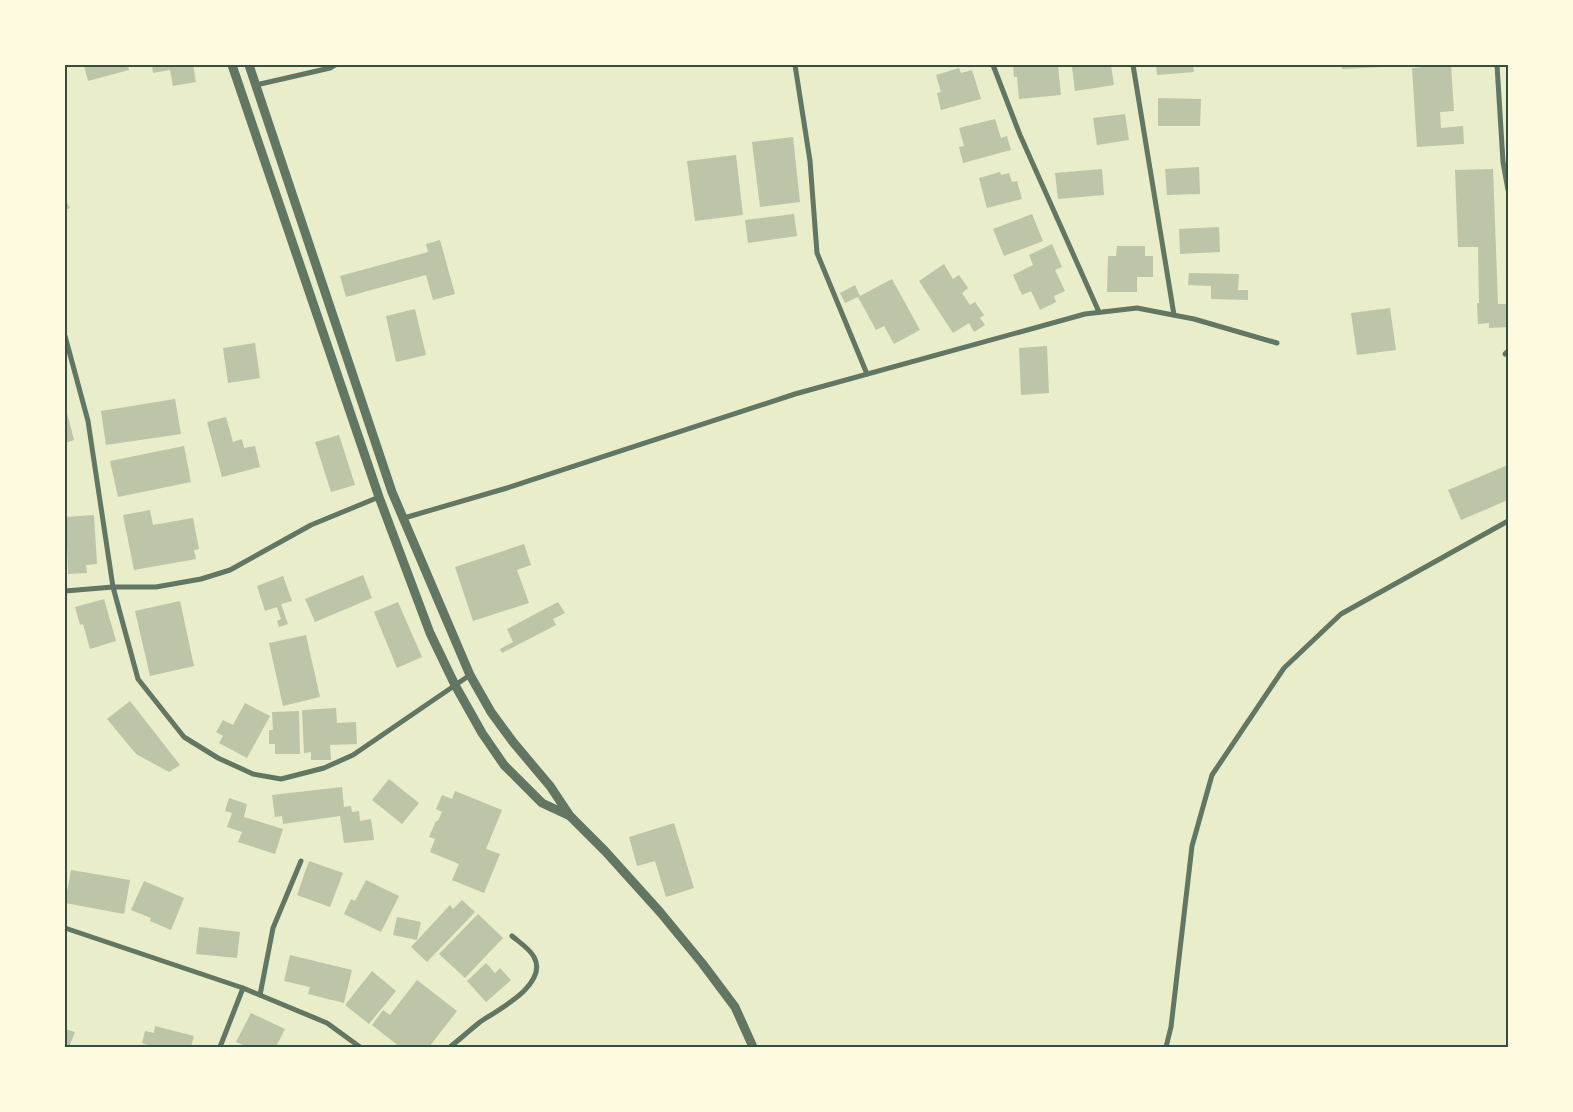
<svg xmlns="http://www.w3.org/2000/svg" width="1573" height="1112" viewBox="0 0 1573 1112" font-family="'Source Sans 3',sans-serif">
<style>
.building{fill:#bcc5a7}
.lines{fill:none;stroke-linecap:round;stroke-linejoin:round}
.minor{stroke:#617663;stroke-width:5}
.tertiary{stroke:#617663;stroke-width:9}
.neatline{fill:none;stroke:#344e41;stroke-width:2}
</style>
<rect width="100%" height="100%" fill="#e9edc9"/>
<!-- building -->
<g class="building">
<path d="M84 65H128L129 70 88 81Z"/>
<path d="M152 65H193L196 82 173 86 170 70 153 73Z"/>
<path d="M1013 65H1058L1061 95 1019 99 1017 77H1014Z"/>
<path d="M1085 65H1111L1114 85 1075 91 1072 67Z"/>
<path d="M1156 65H1193L1194 72 1157 75Z"/>
<path d="M1342 65H1383V67L1342 69Z"/>
<path d="M1451 65 1454 111 1440 112 1441 128 1463 126 1464 144 1417 147 1412 68Z"/>
<path d="M959 68 961 73 972 70 981 99 941 110 937 93 941 92 936 75Z"/>
<path d="M1158 98 1201 99 1200 126H1158Z"/>
<path d="M1125 114 1129 140 1097 145 1093 118Z"/>
<path d="M995 119 1001 138 1007 136 1011 150 963 163 959 147 964 146 959 128Z"/>
<path d="M793 137 800 202 760 207 752 142Z"/>
<path d="M736 155 743 215 695 221 687 161Z"/>
<path d="M1199 167 1200 194 1167 195 1165 169Z"/>
<path d="M1102 169 1104 195 1058 199 1055 173Z"/>
<path d="M1493 169 1498 304H1508V327L1489 328V323L1478 324 1477 303H1479L1478 247H1458L1455 170Z"/>
<path d="M1000 172 1001 175 1009 173 1012 182 1017 181 1022 199 987 208 979 178Z"/>
<path d="M65 199 70 208 65 210Z"/>
<path d="M794 214 797 236 748 243 745 220Z"/>
<path d="M1032 214 1043 241 1004 256 993 229Z"/>
<path d="M1219 227 1220 252 1180 254 1179 229Z"/>
<path d="M440 240 455 294 433 300 426 275 346 297 340 276 428 252 426 244Z"/>
<path d="M1052 244 1062 267 1055 270 1065 291 1054 296 1056 302 1040 310 1031 291 1022 295 1013 275 1033 265 1029 255Z"/>
<path d="M1117 246H1145V256H1153V277H1137V292H1107L1108 256H1116Z"/>
<path d="M944 264 953 279 959 275 968 288 962 293 970 305 975 302 984 315 980 318 985 325 974 332 969 323 953 333 919 281Z"/>
<path d="M1189 273 1239 274 1238 290H1248V300L1211 299V286L1188 285Z"/>
<path d="M892 279 920 330 894 344 884 326 876 330 858 297 845 303 840 293 855 285 860 296Z"/>
<path d="M1390 308 1396 350 1357 355 1351 313Z"/>
<path d="M415 309 426 355 396 362 386 316Z"/>
<path d="M255 343 260 378 228 383 223 348Z"/>
<path d="M1047 346 1049 393 1021 395 1019 348Z"/>
<path d="M175 399 181 434 106 445 101 411Z"/>
<path d="M65 405 74 440 65 443Z"/>
<path d="M226 417 233 442 242 439 244 448 255 446 260 467 222 477 207 422Z"/>
<path d="M339 435 355 485 331 492 315 442Z"/>
<path d="M184 446 191 482 118 497 110 461Z"/>
<path d="M1508 465V500L1461 520 1448 490Z"/>
<path d="M150 510 153 525 193 518 199 549 194 550 196 559 134 570 123 515Z"/>
<path d="M94 515 97 564 86 565 87 573 68 574 66 517Z"/>
<path d="M524 544 531 565 517 570 529 603 473 621 455 567Z"/>
<path d="M363 575 372 598 315 622 305 599Z"/>
<path d="M283 576 292 601 281 604 288 624 279 627 277 621 281 619 277 607 265 611 257 586Z"/>
<path d="M104 599 116 641 90 649 83 624 80 625 75 607Z"/>
<path d="M180 601 194 666 150 676 135 611Z"/>
<path d="M398 602 422 657 397 668 374 612Z"/>
<path d="M558 602 565 613 553 619 556 625 502 653 500 649 513 642 507 629Z"/>
<path d="M306 635 320 697 283 706 269 643Z"/>
<path d="M130 701 180 765 169 772 136 754 107 719Z"/>
<path d="M245 703 270 716 247 758 219 743 223 736 216 732 223 720 233 725Z"/>
<path d="M336 708 337 723 356 722 357 744 330 745 331 760H311V752L304 753 302 710Z"/>
<path d="M299 711 300 754H275V744H269V730H273L272 712Z"/>
<path d="M389 779 419 803 402 824 372 800Z"/>
<path d="M342 787 344 807 351 806 352 812 359 811 360 821 371 819 374 840 344 843 340 816 283 824 282 816 275 817 272 795Z"/>
<path d="M455 791 502 810 486 849 500 854 484 893 452 880 459 864 430 852 435 839 429 837 436 821H438L442 812 436 809 442 795 452 799Z"/>
<path d="M229 798 247 804 244 817 283 829 275 854 238 842 242 832 227 827 232 813 225 811Z"/>
<path d="M674 823 694 888 666 897 655 861 637 866 629 837Z"/>
<path d="M309 861 343 873 330 907 297 895Z"/>
<path d="M71 870 130 880 124 914 65 903Z"/>
<path d="M366 880 399 896 381 932 344 914 351 899 355 901Z"/>
<path d="M144 881 184 898 171 930 150 921 151 918 131 910Z"/>
<path d="M462 900 475 912 427 962 411 947 450 905 453 909Z"/>
<path d="M478 914 503 938 465 978 439 954Z"/>
<path d="M397 917 421 922 417 940 393 935Z"/>
<path d="M199 927 240 932 237 958 196 954Z"/>
<path d="M290 955 352 970 344 1003 308 994 310 987 284 981Z"/>
<path d="M486 963 495 973 500 968 511 980 486 1002 467 981Z"/>
<path d="M372 971 396 991 369 1024 345 1005Z"/>
<path d="M417 980 457 1011 429 1047H400L372 1025 383 1010 390 1015Z"/>
<path d="M251 1013 285 1029 276 1047H248L236 1042Z"/>
<path d="M155 1026 194 1036 191 1047H148V1045L142 1043 145 1031 154 1033Z"/>
<path d="M65 1029 75 1032 69 1047H65Z"/>
</g>
<g class="lines">
<!-- minor -->
<g class="minor">
<path d="M795 65 810 161 817 253 867 374"/>
<path d="M993 65 1020 135 1099 312"/>
<path d="M1133 65 1174 315"/>
<path d="M1497 65 1503 162 1508 190"/>
<path d="M256 85 330 68 335 65"/>
<path d="M65 336 88 421 113 587 138 679 184 737 218 758 253 774 281 779 324 768 353 755 470 675"/>
<path d="M1505 354 1508 351"/>
<path d="M404 518 507 488 795 394 1085 314 1137 308 1194 319 1277 343"/>
<path d="M65 591 113 587H156L201 579 230 570 311 525 379 497"/>
<path d="M65 928 243 988 327 1023 360 1047"/>
<path d="M260 995 273 928 301 861"/>
<path d="M220 1047 243 988"/>
<path d="M450 1047C460 1039 470 1030 480 1022 498 1010 549 984 534 957 530 949 519 942 512 936"/>
<path d="M1166 1047 1171 1027 1192 846 1212 775 1284 668 1341 614 1508 521"/>
</g>
<!-- tertiary -->
<g class="tertiary">
<path d="M232 65 379 497 430 633 455 685 482 733 504 765 542 803 570 816"/>
<path d="M249 65 392 492 470 675 491 712 513 742 550 786 570 816 605 851 660 912 702 963 735 1007 753 1047"/>
</g>
</g>
<!-- border -->
<rect width="1573" height="1112" fill="none" stroke="#fefae0" stroke-width="132"/>
<rect x="66" y="66" width="1441" height="980" class="neatline"/>
</svg>
